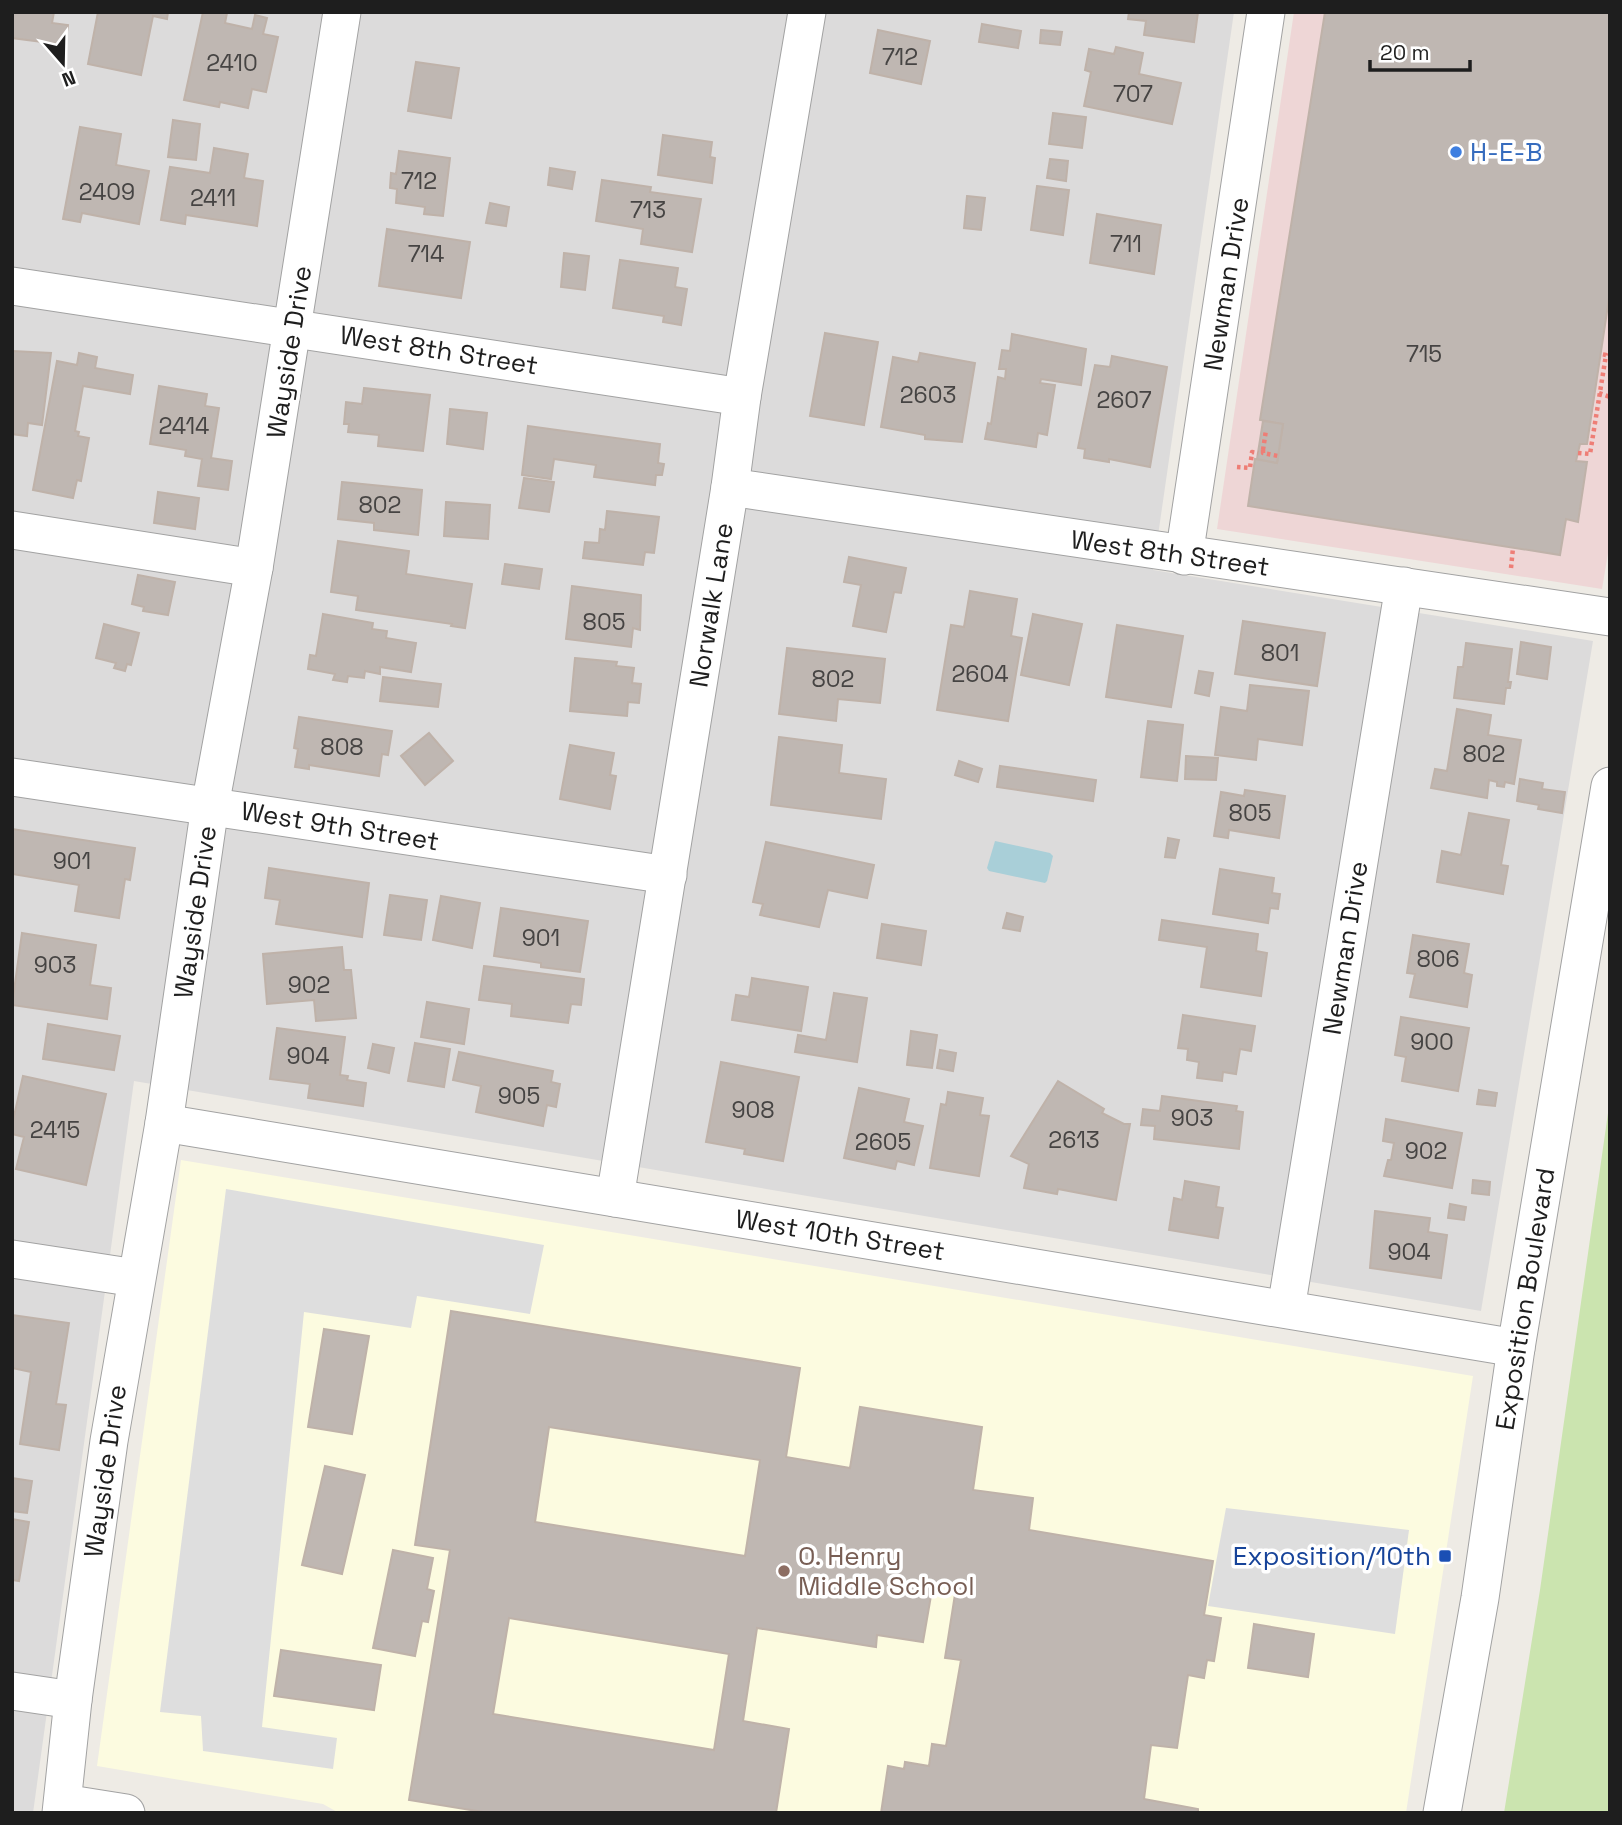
<svg xmlns="http://www.w3.org/2000/svg" width="1622" height="1825" viewBox="0 0 1622 1825" font-family="'Space Grotesk',sans-serif">
<style>
.residential{fill:#dcdbdb}
.commercial{fill:#eed6d6}
.education{fill:#fcfbe0}
.grass{fill:#cbe4af}
.parking{fill:#dedede}
.water{fill:#a9cfd8}
.building{fill:#bfb7b2;stroke:#bfb2a9;stroke-width:2;fill-rule:evenodd}
.lines{fill:none;stroke-linecap:round;stroke-linejoin:round}
.minor-casing{stroke:#a2a2a2;stroke-width:39}
.path{stroke:#ee7e76;stroke-width:4.5;stroke-dasharray:3.5 3.5;stroke-linecap:butt}
.minor{stroke:#fff;stroke-width:37}
.path-bridge{stroke:#ee7e76;stroke-width:4.5;stroke-dasharray:3.5 3.5;stroke-linecap:butt}
.shop-dot{fill:#3f7fe0;stroke:#fff;stroke-width:2.5}
.transit-dot{fill:#1a4fb4;stroke:#fff;stroke-width:2.5}
.education-dot{fill:#8d6e63;stroke:#fff;stroke-width:2.5}
.labels{text-anchor:middle;stroke-width:7;stroke-linejoin:round;paint-order:stroke}
.number-label{font-size:23px;fill:#464443}
.shop-label{font-size:26px;fill:#366cbe;stroke:#fff;text-anchor:start}
.street-label{font-size:26px;fill:#1e1e1e;stroke:#fff}
.education-label{font-size:26px;fill:#785e54;stroke:#fff;text-anchor:start}
.transit-label{font-size:26px;fill:#164399;stroke:#fff;text-anchor:end}
</style>
<rect width="100%" height="100%" fill="#eeebe5"/>
<!-- residential -->
<path class="residential" d="M12 12H1234L1153 570 1593 641 1481 1311 134 1081 33 1813H12Z"/>
<!-- commercial -->
<path class="commercial" d="M1294 12H1610V541L1602 589 1217 529Z"/>
<!-- education -->
<path class="education" d="M181 1160 1473 1376 1406 1813H339L323 1804 97 1766Z"/>
<!-- grass -->
<path class="grass" d="M1610 1099V1813H1504L1540 1590Z"/>
<!-- parking -->
<g class="parking">
<path d="M226 1189 544 1245 530 1314 417 1296 411 1328 304 1312 262 1727 337 1738 333 1769 203 1751 201 1716 160 1712Z"/>
<path d="M1226 1508 1409 1530 1395 1634 1208 1606Z"/>
</g>
<!-- water -->
<path class="water" d="M995 841 1050 853 1053 856 1047 881 1045 883 989 871 987 868Z"/>
<!-- building -->
<g class="building">
<path d="M12 12H54L52 23 68 25 65 45 12 38Z"/>
<path d="M98 12H168L167 19 153 16 141 75 88 64Z"/>
<path d="M203 12 227 13 225 23 252 29 255 15 267 18 263 34 278 37 266 92 252 89 248 108 220 102 219 107 184 100Z"/>
<path d="M1129 12H1198L1194 42 1144 35 1146 21 1128 19Z"/>
<path d="M1325 12H1610V292L1587 444H1580L1576 461 1587 462 1578 522 1566 519 1560 555 1248 506 1255 459 1277 463 1283 424 1260 420Z"/>
<path d="M982 24 1021 31 1018 48 979 42Z"/>
<path d="M878 30 930 41 921 84 870 73Z"/>
<path d="M1041 30 1062 32 1060 45 1040 43Z"/>
<path d="M1116 47 1143 53 1139 74 1181 83 1172 124 1084 106 1091 72 1085 70 1089 49 1114 54Z"/>
<path d="M416 62 459 68 451 118 408 111Z"/>
<path d="M1053 113 1086 117 1082 148 1049 144Z"/>
<path d="M173 120 200 124 196 160 168 157Z"/>
<path d="M80 127 121 134 116 165 149 171 139 224 82 213 80 222 63 219Z"/>
<path d="M663 135 712 142 710 157 715 158 712 183 658 175Z"/>
<path d="M214 148 248 154 244 178 263 181 257 226 186 215 185 224 161 220 170 167 210 173Z"/>
<path d="M399 151 450 158 443 216 424 214 425 207 396 203 397 189 390 188 391 173 396 174Z"/>
<path d="M1050 159 1068 161 1066 181 1047 178Z"/>
<path d="M550 168 575 172 572 189 548 185Z"/>
<path d="M602 180 651 187 650 192 701 199 692 252 641 244 643 229 596 221Z"/>
<path d="M1037 186 1069 190 1063 235 1031 230Z"/>
<path d="M967 196 985 198 981 230 964 228Z"/>
<path d="M490 203 509 207 506 226 486 223Z"/>
<path d="M1097 214 1161 225 1154 274 1090 263Z"/>
<path d="M387 229 470 242 461 298 379 286Z"/>
<path d="M564 253 589 256 585 290 561 287Z"/>
<path d="M620 260 678 268 675 287 687 289 681 325 663 322 664 316 613 308Z"/>
<path d="M825 333 878 342 864 425 810 416Z"/>
<path d="M1012 334 1086 349 1081 385 1041 379 1040 383 1055 385 1047 435 1038 433 1036 447 985 439 988 423 991 424 998 377 1005 379 1006 369H999L1002 350 1010 351Z"/>
<path d="M12 351 51 353 42 425 28 423 27 436 12 434Z"/>
<path d="M79 353 97 357 95 368 133 375 130 394 83 386 75 431 79 432 78 436 89 438 81 481 77 480 73 498 33 490 57 361 77 365Z"/>
<path d="M920 353 975 363 962 442 925 439V435L881 427 893 357 918 362Z"/>
<path d="M1112 356 1167 367 1150 467 1109 459V462L1084 458 1085 449 1078 448 1095 365 1110 367Z"/>
<path d="M159 386 207 394 205 406 219 408 211 458 232 461 228 490 198 486 202 459 185 456 186 450 150 444Z"/>
<path d="M364 388 430 395 423 451 378 446 379 435 348 432 349 424H344L346 402 362 404Z"/>
<path d="M450 409 487 413 483 449 447 444Z"/>
<path d="M1263 421 1283 424 1277 463 1257 459Z"/>
<path d="M528 426 660 444 658 463 664 464 662 475H656L655 485 594 477 596 465 554 459 551 479 522 475Z"/>
<path d="M524 478 554 482 549 512 519 508Z"/>
<path d="M342 482 422 490 418 535 374 530V523L338 519Z"/>
<path d="M158 492 199 498 195 529 154 523Z"/>
<path d="M446 502 490 505 488 539 444 536Z"/>
<path d="M607 511 659 517 654 553 645 552 643 565 583 558 585 542 599 543 600 529 605 530Z"/>
<path d="M338 541 409 551 406 574 472 584 465 628 451 626 452 624 356 610 358 596 331 592Z"/>
<path d="M849 557 906 568 901 593 894 592 886 632 853 626 861 585 844 582Z"/>
<path d="M505 564 542 569 539 589 502 584Z"/>
<path d="M138 575 175 582 168 615 143 611 144 607 132 604Z"/>
<path d="M572 586 641 595 640 630 633 628 631 647 566 639Z"/>
<path d="M970 591 1017 599 1011 636 1022 638 1008 721 937 710 951 625 964 627Z"/>
<path d="M323 614 373 623 372 629 387 631 386 638 416 643 411 672 380 667V674L365 671 364 678 348 676 347 682 333 680 335 674 308 669 310 655 316 656Z"/>
<path d="M1033 614 1082 624 1069 685 1021 675Z"/>
<path d="M1243 621 1325 633 1317 686 1235 674Z"/>
<path d="M104 624 139 633 131 665 127 664 125 671 114 668 116 663 96 658Z"/>
<path d="M1117 625 1183 636 1171 707 1106 697Z"/>
<path d="M1521 642 1551 647 1547 679 1517 674Z"/>
<path d="M1466 643 1512 649 1508 682H1511L1510 688H1506L1504 704 1454 698 1458 667H1463Z"/>
<path d="M787 648 885 659 880 703 838 699 836 721 779 714Z"/>
<path d="M575 658 617 662 616 666 634 668 632 683 641 684 639 703 628 702 627 716 570 711Z"/>
<path d="M1199 671 1213 673 1209 696 1195 693Z"/>
<path d="M383 677 441 684 438 707 380 701Z"/>
<path d="M1250 685 1309 691 1302 745 1258 739 1256 760 1215 755 1221 707 1247 711Z"/>
<path d="M1457 709 1491 715 1488 735 1521 740 1514 784 1505 782 1504 787 1497 786V782L1489 780 1487 798 1431 788 1435 769 1447 771Z"/>
<path d="M299 717 392 731 388 755 382 754 379 776 309 765V769L295 767 298 749 294 748Z"/>
<path d="M1148 721 1183 725 1177 781 1141 777Z"/>
<path d="M429 733 453 761 425 785 401 756Z"/>
<path d="M779 737 842 745 839 773 886 779 881 819 771 805Z"/>
<path d="M570 745 614 753 610 775 616 776 610 809 560 799Z"/>
<path d="M1186 756 1218 758 1216 780 1185 779Z"/>
<path d="M959 761 982 769 978 782 955 775Z"/>
<path d="M1000 766 1096 780 1093 801 997 787Z"/>
<path d="M1520 779 1543 783 1542 789 1565 792 1562 813 1538 809 1539 805 1517 801Z"/>
<path d="M1245 790 1285 796 1279 838 1229 830 1228 838 1214 836 1221 792 1244 796Z"/>
<path d="M1469 813 1509 820 1501 865 1508 866 1503 894 1437 882 1442 851 1461 855Z"/>
<path d="M12 829 135 848 130 880 125 879 119 918 75 911 79 885 12 874Z"/>
<path d="M1168 838 1179 840 1175 858 1165 857Z"/>
<path d="M766 842 874 865 867 898 828 890 819 927 760 915 763 904 753 902Z"/>
<path d="M269 868 369 883 362 937 276 924 280 900 265 898Z"/>
<path d="M1220 869 1274 878 1272 893 1280 894 1278 909 1270 908 1268 923 1213 914Z"/>
<path d="M390 895 427 900 421 940 384 935Z"/>
<path d="M441 896 480 903 472 948 433 940Z"/>
<path d="M501 908 588 921 580 972 541 967V963L494 956Z"/>
<path d="M1007 913 1023 917 1020 931 1003 928Z"/>
<path d="M1162 920 1258 934 1256 951 1267 953 1261 996 1201 987 1207 947 1159 940Z"/>
<path d="M882 924 926 931 921 965 877 958Z"/>
<path d="M22 933 96 945 90 985 111 988 107 1019 12 1005Z"/>
<path d="M1413 935 1469 944 1464 973 1472 975 1467 1007 1410 997 1415 974 1407 973Z"/>
<path d="M342 947 344 970H351L356 1018 316 1021 314 1000 267 1004 263 954Z"/>
<path d="M484 966 584 979 581 1005 571 1004 568 1023 511 1016 512 1004 479 1000Z"/>
<path d="M752 978 808 987 801 1031 732 1020 736 995 749 997Z"/>
<path d="M834 993 867 998 857 1062 795 1052 798 1035 826 1040Z"/>
<path d="M427 1002 469 1009 464 1044 421 1037Z"/>
<path d="M1183 1015 1255 1026 1251 1051 1240 1049 1236 1074 1223 1072 1222 1081 1197 1078 1199 1062 1187 1060 1188 1049 1178 1048Z"/>
<path d="M1401 1017 1469 1028 1458 1091 1402 1081 1406 1057 1395 1055Z"/>
<path d="M48 1024 120 1036 114 1070 43 1059Z"/>
<path d="M277 1028 345 1037 340 1075 348 1076 347 1080 366 1083 363 1106 308 1098 310 1084 270 1079Z"/>
<path d="M911 1031 937 1035 932 1068 907 1065Z"/>
<path d="M415 1043 450 1049 444 1087 408 1081Z"/>
<path d="M373 1044 394 1048 389 1073 368 1068Z"/>
<path d="M940 1050 956 1053 953 1071 937 1068Z"/>
<path d="M459 1052 553 1071 551 1082 560 1084 556 1107 547 1105 543 1126 476 1112 481 1086 453 1080Z"/>
<path d="M721 1062 799 1077 783 1161 744 1154 745 1149 706 1142Z"/>
<path d="M23 1076 106 1094 86 1185 16 1169 24 1137 12 1134V1125Z"/>
<path d="M1058 1081 1104 1109 1102 1113 1124 1124H1130L1116 1200 1058 1189 1057 1194 1024 1188 1029 1164 1011 1156Z"/>
<path d="M859 1088 909 1099 904 1122 923 1126 914 1165 897 1161 895 1169 844 1158Z"/>
<path d="M1479 1090 1497 1093 1495 1106 1477 1104Z"/>
<path d="M948 1092 983 1098 980 1115 989 1116 979 1176 930 1168 941 1104 946 1105Z"/>
<path d="M1162 1096 1237 1106 1236 1111 1243 1112 1239 1149 1154 1139 1155 1126 1141 1125 1143 1109 1160 1111Z"/>
<path d="M1386 1119 1462 1133 1452 1188 1384 1176 1388 1160H1391L1394 1143 1383 1141Z"/>
<path d="M1473 1180 1490 1182 1489 1195 1472 1193Z"/>
<path d="M1185 1181 1219 1187 1216 1207 1223 1208 1218 1238 1169 1230 1174 1198 1182 1200Z"/>
<path d="M1450 1204 1466 1207 1464 1220 1448 1218Z"/>
<path d="M1375 1211 1430 1218 1428 1232 1447 1235 1441 1278 1370 1268Z"/>
<path d="M451 1311 800 1368 786 1457 850 1468 860 1407 982 1427 973 1490 1033 1498 1029 1530 1213 1561 1204 1615 1221 1618 1214 1661 1207 1660 1204 1678 1188 1675 1177 1748 1151 1745 1144 1799 1198 1809V1813H881L888 1766 904 1769 905 1762 929 1766 932 1744 946 1746 961 1660 945 1658 956 1588 933 1584 923 1642 877 1635 876 1647 757 1628 743 1721 789 1729 776 1813H489L409 1800 450 1550 415 1545ZM549 1427 760 1460 745 1556 535 1522ZM509 1618 729 1654 714 1750 493 1714Z"/>
<path d="M12 1315 69 1323 56 1404 66 1405 59 1450 20 1444 31 1372 12 1368Z"/>
<path d="M324 1329 369 1336 352 1434 308 1427Z"/>
<path d="M325 1466 365 1475 342 1574 302 1565Z"/>
<path d="M12 1478 32 1481 27 1513 12 1511Z"/>
<path d="M12 1519 29 1522 19 1581 12 1580Z"/>
<path d="M393 1550 433 1558 427 1589 434 1591 428 1622 422 1621 415 1656 373 1648Z"/>
<path d="M1254 1624 1314 1634 1308 1677 1248 1668Z"/>
<path d="M281 1650 381 1665 374 1710 274 1696Z"/>
</g>
<g class="lines">
<!-- minor casing -->
<g class="minor-casing">
<g id="minor">
<path d="M12 286 742 397"/>
<path d="M730 487 1610 617"/>
<path d="M12 530 254 568"/>
<path d="M1184 556 1266 12"/>
<path d="M12 777 668 875"/>
<path d="M164 1123 1516 1348"/>
<path d="M615 1198 730 487 742 397 807 12"/>
<path d="M12 1259 136 1278"/>
<path d="M1286 1309 1404 586"/>
<path d="M12 1691 73 1700"/>
<path d="M63 1803 126 1813"/>
<path d="M61 1813 73 1700 109 1441 164 1123 210 806 254 568 342 12"/>
<path d="M1442 1813 1480 1598 1516 1348 1610 786"/>
</g>
</g>
<!-- path -->
<g class="path">
<path d="M1599 393 1610 397"/>
<path d="M1263 450 1266 430"/>
<path d="M1578 453 1590 454 1606 355 1601 354"/>
<path d="M1237 467 1250 468 1252 452 1258 453"/>
<path d="M1511 568 1513 548"/>
</g>
<!-- minor -->
<use href="#minor" class="minor"/>
<!-- path-bridge -->
<path class="path-bridge" d="M1263 450V453L1278 456"/>
</g>
<!-- markers -->
<circle class="shop-dot" cx="1456" cy="152" r="7"/>
<rect class="transit-dot" x="1438" y="1549" width="14" height="14" rx="3.5"/>
<circle class="education-dot" cx="784" cy="1571" r="7"/>
<g class="labels">
<!-- number labels -->
<g class="number-label">
<text x="900" y="65">712</text>
<text x="232" y="71">2410</text>
<text x="1133" y="102">707</text>
<text x="419" y="189">712</text>
<text x="107" y="200">2409</text>
<text x="213" y="206">2411</text>
<text x="648" y="218">713</text>
<text x="1126" y="252">711</text>
<text x="426" y="262">714</text>
<text x="1424" y="362">715</text>
<text x="928" y="403">2603</text>
<text x="1124" y="408">2607</text>
<text x="184" y="434">2414</text>
<text x="380" y="513">802</text>
<text x="604" y="630">805</text>
<text x="1280" y="661">801</text>
<text x="980" y="682">2604</text>
<text x="833" y="687">802</text>
<text x="342" y="755">808</text>
<text x="1484" y="762">802</text>
<text x="1250" y="821">805</text>
<text x="72" y="869">901</text>
<text x="541" y="946">901</text>
<text x="1438" y="967">806</text>
<text x="55" y="973">903</text>
<text x="309" y="993">902</text>
<text x="1432" y="1050">900</text>
<text x="308" y="1064">904</text>
<text x="519" y="1104">905</text>
<text x="753" y="1118">908</text>
<text x="1192" y="1126">903</text>
<text x="55" y="1138">2415</text>
<text x="1074" y="1148">2613</text>
<text x="883" y="1150">2605</text>
<text x="1426" y="1159">902</text>
<text x="1409" y="1260">904</text>
</g>
<!-- shop labels -->
<g class="shop-label">
<text x="1470" y="161">H-E-B</text>
</g>
<!-- street labels -->
<g class="street-label">
<text transform="translate(1226 284) rotate(-81)" y="9">Newman Drive</text>
<text transform="translate(439 350) rotate(9)" y="9">West 8th Street</text>
<text transform="translate(289 352) rotate(-81)" y="9">Wayside Drive</text>
<text transform="translate(1170 553) rotate(8)" y="9">West 8th Street</text>
<text transform="translate(711 605) rotate(-81)" y="9">Norwalk Lane</text>
<text transform="translate(340 826) rotate(9)" y="9">West 9th Street</text>
<text transform="translate(195 912) rotate(-82)" y="9">Wayside Drive</text>
<text transform="translate(1345 948) rotate(-81)" y="9">Newman Drive</text>
<text transform="translate(840 1235) rotate(9)" y="9">West 10th Street</text>
<text transform="translate(1525 1299) rotate(-81)" y="9">Exposition Boulevard</text>
<text transform="translate(105 1471) rotate(-82)" y="9">Wayside Drive</text>
</g>
<!-- education labels -->
<g class="education-label">
<text x="798" y="1565">O. Henry<tspan x="798" dy="30">Middle School</tspan></text>
</g>
<!-- transit labels -->
<g class="transit-label">
<text x="1431" y="1565">Exposition/10th</text>
</g>
</g>
<!-- border -->
<rect width="1622" height="1825" fill="none" stroke="#1e1e1e" stroke-width="28"/>
<!-- north arrow -->
<g transform="translate(63 63) rotate(160)" stroke="#ffffff" stroke-width="5" paint-order="stroke">
<path d="M0-5L12 26L0 18L-12 26Z" fill="#1e1e1e"/>
<text y="-10" font-size="19" font-weight="bold" text-anchor="middle" fill="#1e1e1e">N</text>
</g>
<!-- scale -->
<path d="M1370 60v10h100v-10" fill="none" stroke="#1e1e1e" stroke-width="3.5"/>
<text x="1380" y="60" font-size="21" fill="#1e1e1e" stroke="#ffffff" stroke-width="5" paint-order="stroke">20 m</text>
</svg>
